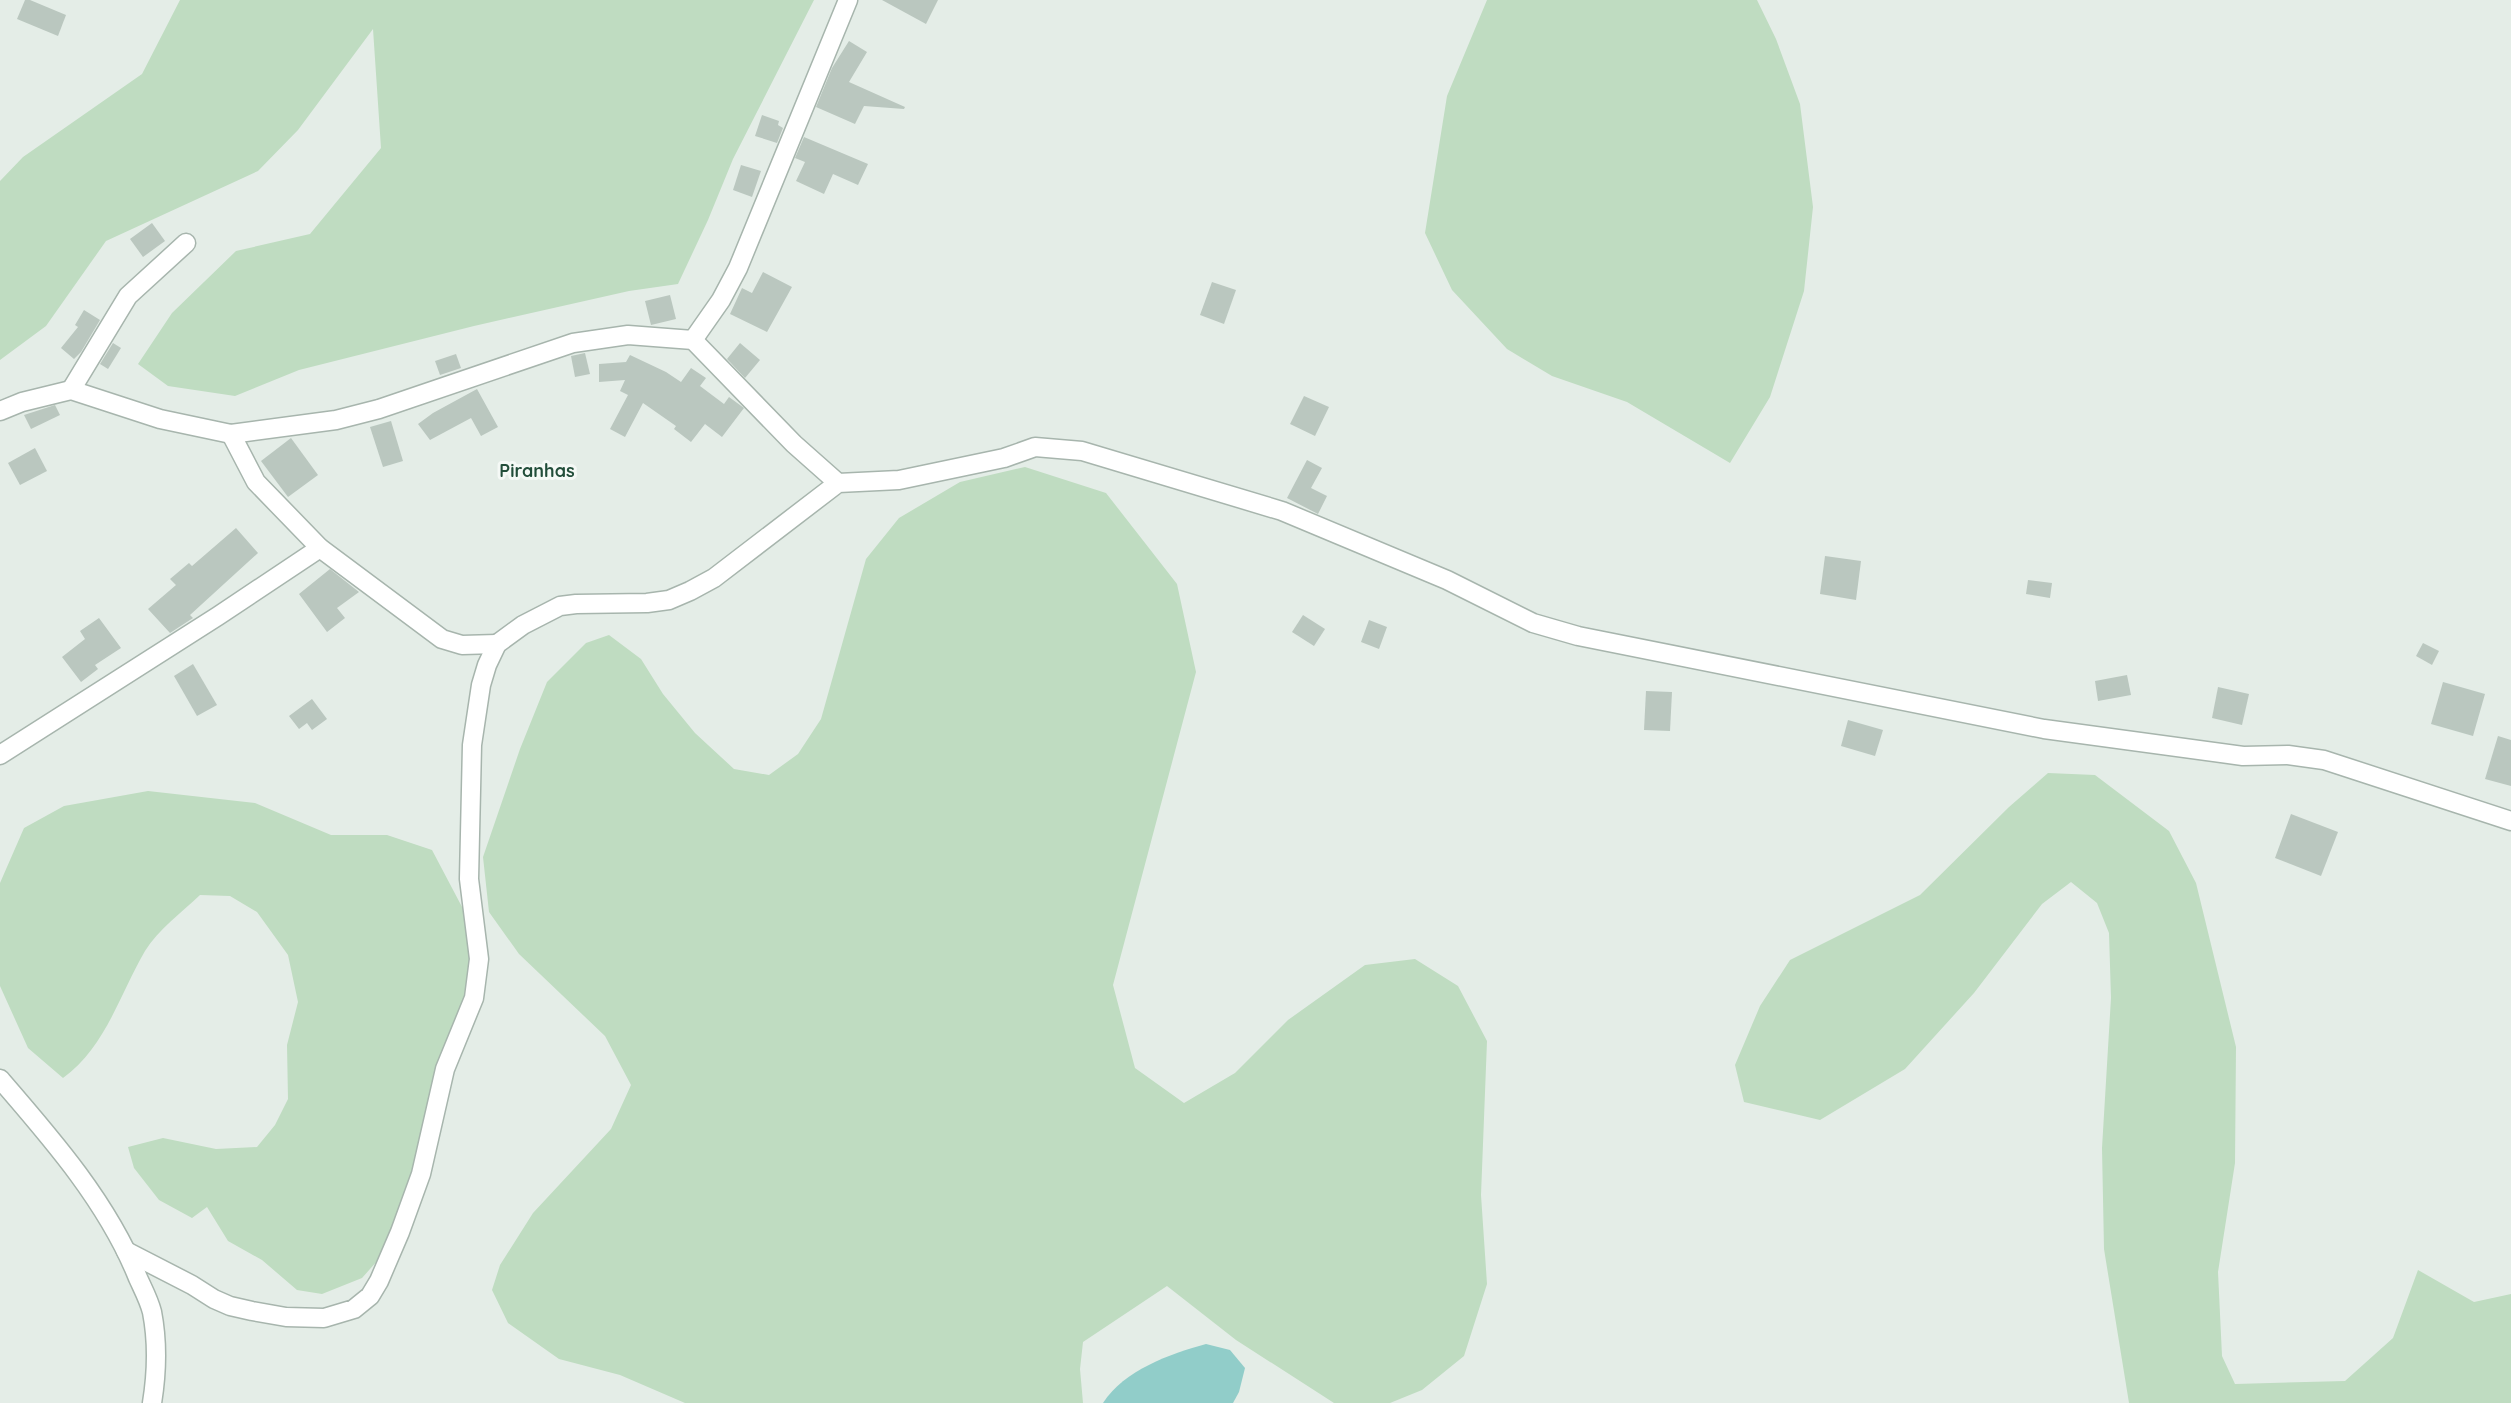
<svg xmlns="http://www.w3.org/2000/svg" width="2511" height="1403" viewBox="0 0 2511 1403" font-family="Quicksand,sans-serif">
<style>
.green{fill:#bfdcc1}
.water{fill:#91cdc9}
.building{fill:#bac7bf}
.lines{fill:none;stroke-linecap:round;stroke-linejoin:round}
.minor-casing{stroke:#a7b5ad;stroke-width:21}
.tertiary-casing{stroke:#a7b5ad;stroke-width:21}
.minor{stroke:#fff;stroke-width:18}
.tertiary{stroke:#fff;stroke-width:18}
.labels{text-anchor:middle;stroke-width:6;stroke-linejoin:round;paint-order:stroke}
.quarter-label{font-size:18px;font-weight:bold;fill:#224e3a;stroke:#f5f9f6}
</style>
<rect width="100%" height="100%" fill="#e4ede7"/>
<!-- green -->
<g class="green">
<path d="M180 0H814L733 159 708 220 678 284 629 291 474 326 299 370 235 396 168 386 138 364 172 313 236 251 310 234 381 148 373 29 298 130 258 171 106 241 46 326 0 360V181L23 157 142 74Z"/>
<path d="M1487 0H1757L1776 39 1800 104 1813 207 1804 291 1770 397 1730 463 1627 402 1552 376 1507 349 1452 290 1425 233 1447 96Z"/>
<path d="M1025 467 1106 493 1177 584 1196 672 1113 985 1135 1068 1184 1103 1235 1073 1288 1020 1365 965 1415 959 1458 986 1487 1041 1481 1195 1487 1284 1464 1356 1422 1390 1390 1403H1334L1236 1340 1167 1286 1083 1342 1080 1369 1083 1403H685L620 1375 559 1359 508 1323 492 1290 500 1265 533 1213 611 1129 631 1085 605 1036 519 954 489 912 483 857 520 749 547 682 586 643 609 635 641 659 663 694 695 733 734 769 769 775 798 754 821 719 866 559 899 518 960 482Z"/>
<path d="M2048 773 2095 775 2169 831 2196 883 2236 1047 2235 1163 2218 1272 2222 1356 2235 1384 2345 1381 2393 1338 2418 1270 2474 1302 2511 1294V1403H2129L2104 1249 2102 1148 2111 998 2109 933 2097 903 2071 882 2042 904 1974 993 1905 1069 1820 1120 1744 1102 1735 1065 1760 1006 1790 960 1920 895 2009 807Z"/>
<path d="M148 791 255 803 331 835H387L432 850 471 924 468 988 435 1071 409 1193 386 1251 362 1278 322 1294 297 1290 262 1260 228 1241 207 1207 192 1218 159 1200 134 1168 128 1147 163 1138 216 1149 257 1147 275 1125 288 1099 287 1045 298 1002 288 955 257 912 230 896 200 895C182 912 158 930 145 951 120 994 105 1048 63 1078L28 1048 0 986V883L24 828 64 806Z"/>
</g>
<!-- water -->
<path class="water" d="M1206 1344 1230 1350 1245 1368 1239 1392 1233 1403H1103C1124 1370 1170 1354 1206 1344Z"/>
<!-- building -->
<g class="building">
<path d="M25 0H30L66 15 58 36 17 19Z"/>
<path d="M882 0H938L926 24Z"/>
<path d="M849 41 867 52 849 82 905 107 904 109 864 106 855 124 816 107 832 68Z"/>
<path d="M762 115 779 121 778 125 783 128 777 143 755 136Z"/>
<path d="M804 137 868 164 858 185 833 174 824 194 796 181 805 162 795 158Z"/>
<path d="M741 165 761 171 752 197 733 190Z"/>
<path d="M152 223 165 241 143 257 130 239Z"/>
<path d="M763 272 792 287 767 332 730 314 742 288 752 293Z"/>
<path d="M1212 282 1236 290 1224 324 1200 315Z"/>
<path d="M670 295 676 319 651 325 645 301Z"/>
<path d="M84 310 100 320 81 352 74 359 61 348 78 327 75 325Z"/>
<path d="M113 343 121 348 108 369 100 364Z"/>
<path d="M740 343 760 360 745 378 727 359Z"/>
<path d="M585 353 590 374 575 377 571 356Z"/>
<path d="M456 354 461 368 440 375 435 361Z"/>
<path d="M630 355 666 372 681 382 691 368 706 378 700 386 724 404 729 397 744 408 722 437 705 424 691 442 674 429 676 426 643 403 625 437 610 429 628 395 620 391 625 380 599 382V364L626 362Z"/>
<path d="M477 389 498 427 481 436 471 418 430 440 418 424 433 413Z"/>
<path d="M1304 396 1329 407 1315 436 1290 424Z"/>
<path d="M55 405 60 415 31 429 24 415Z"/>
<path d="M391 421 403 461 383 467 370 427Z"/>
<path d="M291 438 318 475 288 497 261 461Z"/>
<path d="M35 448 47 471 20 485 8 463Z"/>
<path d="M1307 460 1322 468 1311 488 1327 496 1318 514 1287 498Z"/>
<path d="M236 528 258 553 190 615 193 618 170 633 148 609 176 585 170 579 189 563 192 566Z"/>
<path d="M1825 556 1861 561 1856 600 1820 594Z"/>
<path d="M330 569 359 592 337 608 345 618 327 632 299 594Z"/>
<path d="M2028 580 2052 583 2050 598 2026 594Z"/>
<path d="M1303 615 1325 629 1314 646 1292 632Z"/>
<path d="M99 618 121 648 95 665 98 669 81 682 62 657 85 639 80 631Z"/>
<path d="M1369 620 1387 627 1379 649 1361 642Z"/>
<path d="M2423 643 2439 651 2432 665 2416 656Z"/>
<path d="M193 664 217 705 197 716 174 676Z"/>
<path d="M2127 675 2131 695 2098 701 2095 681Z"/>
<path d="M2443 682 2485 694 2473 736 2431 724Z"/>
<path d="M2218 687 2249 694 2242 725 2212 718Z"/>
<path d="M1646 691 1672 692 1670 731 1644 730Z"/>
<path d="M312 699 327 719 312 730 307 723 299 729 289 716Z"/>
<path d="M1848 720 1883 730 1875 756 1841 746Z"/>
<path d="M2498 736 2511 740V786L2485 779Z"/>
<path d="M2291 814 2338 832 2321 876 2275 858Z"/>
</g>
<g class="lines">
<!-- minor casing -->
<g class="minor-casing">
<g id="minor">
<path d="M693 340 721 300 738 268 848 0"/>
<path d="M71 390 128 296 186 243"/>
<path d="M0 411 22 402 71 390 160 419 231 434 336 420 379 409 573 343 628 335 693 340 794 444 838 483"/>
<path d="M231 434 256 482 320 548 442 639 462 645 497 644"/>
<path d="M0 755 218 616 320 548"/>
<path d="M126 1251 192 1285 214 1299 230 1306 252 1311 286 1317 324 1318 354 1309 370 1296 379 1281 400 1232 421 1174 445 1069 474 998 479 959 469 879 472 745 481 685 487 665 497 644 523 625 560 606 576 604 647 603 669 600 690 591 714 578 838 483 899 480 1004 458 1035 447 1082 451 1282 511 1447 580 1533 623 1578 636 2044 729 2243 756 2288 755 2324 760 2511 821"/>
</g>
</g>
<!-- tertiary casing -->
<g class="tertiary-casing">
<path id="tertiary" d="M0 1079C52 1139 108 1203 138 1278 143 1289 149 1300 152 1312 158 1343 157 1372 152 1403"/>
</g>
<!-- minor -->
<use href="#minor" class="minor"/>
<!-- tertiary -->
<use href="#tertiary" class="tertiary"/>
</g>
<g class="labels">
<!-- quarter labels -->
<g class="quarter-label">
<text x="537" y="477">Piranhas</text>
</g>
</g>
</svg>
